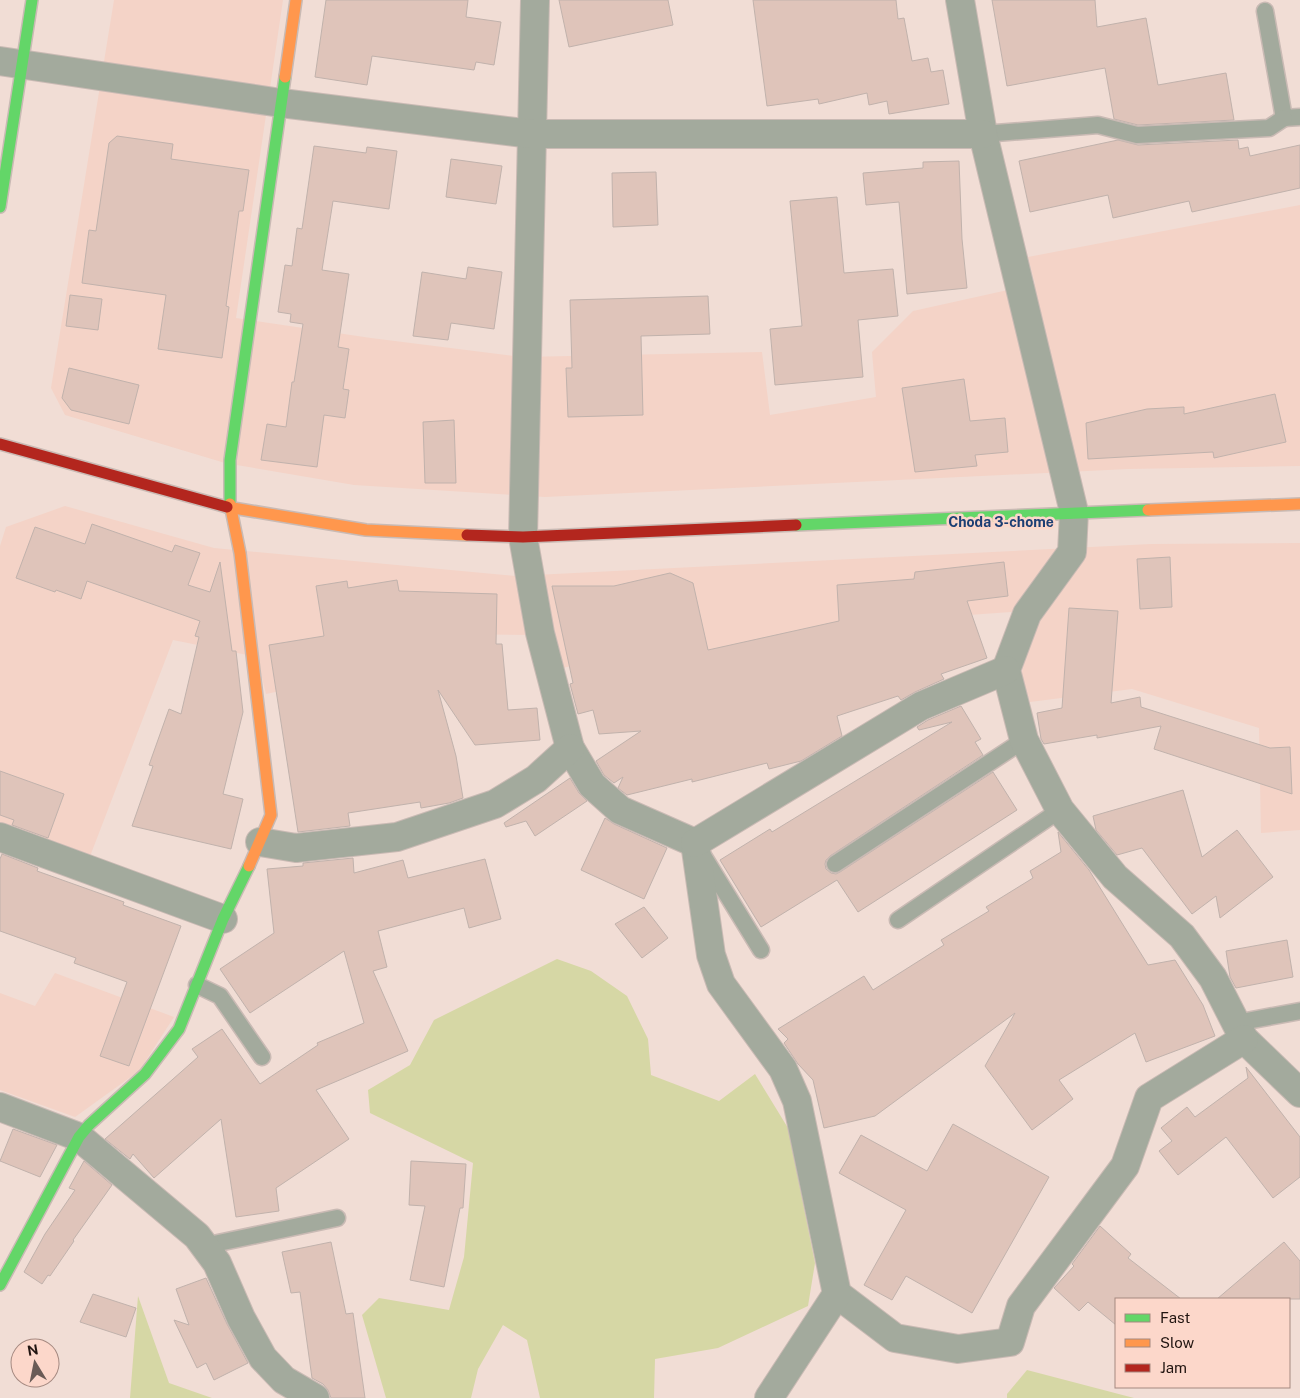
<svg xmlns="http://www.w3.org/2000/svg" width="1300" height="1398" viewBox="0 0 1300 1398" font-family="'Public Sans',sans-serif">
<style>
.built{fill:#f4d3c7}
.green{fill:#d6d7a5}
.building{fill:#dfc4ba;stroke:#c1b2ac}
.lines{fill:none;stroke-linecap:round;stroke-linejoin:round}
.lane-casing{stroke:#c9bab4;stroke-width:19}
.street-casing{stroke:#c9bab4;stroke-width:30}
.fast-casing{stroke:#c9bab4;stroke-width:14}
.slow-casing{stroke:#c9bab4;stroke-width:14}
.jam-casing{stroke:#c9bab4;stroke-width:14}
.lane{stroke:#a3aa9d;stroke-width:16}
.street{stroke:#a3aa9d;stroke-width:28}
.fast{stroke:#63d668;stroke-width:11}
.slow{stroke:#ff974d;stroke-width:11}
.jam{stroke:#b3261e;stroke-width:11}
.labels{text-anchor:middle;stroke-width:5;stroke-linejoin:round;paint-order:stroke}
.neighbourhood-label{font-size:14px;font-weight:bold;fill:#1d3e73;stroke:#fcd7ca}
</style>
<rect width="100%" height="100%" fill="#f1ddd5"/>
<!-- built -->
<g class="built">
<path d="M114 0H283L236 318 371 338 523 357 762 352 770 415 876 397 872 352 913 311 1035 284 1028 257 1300 205V466L1128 469 545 497 354 485 225 463 65 415 51 388Z"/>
<path d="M65 506 214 548 515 576 1151 544 1300 543V830L1261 833 1259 728 1132 689 1030 702 1021 675 1037 610 969 615 821 682 636 653 542 672 534 635 441 634 430 659 266 694 257 657 173 640 89 859 0 823V546L6 527Z"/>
<path d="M55 973 174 1017 139 1071 75 1117 0 1090V993L35 1006Z"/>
</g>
<!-- green -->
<g class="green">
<path d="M557 959 591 971 627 996 648 1039 651 1075 719 1101 755 1074 788 1128 815 1263 808 1306 718 1348 655 1359 654 1398H540L527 1340 503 1325 478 1369 471 1398H386L362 1315 379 1298 449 1310 464 1257 473 1163 370 1113 368 1090 410 1065 434 1020Z"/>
<path d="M138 1296 169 1383 212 1398H130Z"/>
<path d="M1027 1370 1134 1398H1007V1394Z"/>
</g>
<!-- building -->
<g class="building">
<path d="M326 0H468L466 17 501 22 494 65 476 62 474 70 372 56 367 85 315 77Z"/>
<path d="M559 0H668L673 25 569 47Z"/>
<path d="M753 0H896L898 19 904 18 912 61 928 58 931 72 943 70 949 104 889 114 887 101 869 105 867 93 819 104 818 99 767 106Z"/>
<path d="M992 0H1095L1097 27 1146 18 1158 85 1226 73 1234 120 1138 125 1114 119 1105 68 1007 86Z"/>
<path d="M117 136 173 144 171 159 249 170 243 211H239L226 306 229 307 222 358 158 349 166 295 82 283 89 230 96 231 109 143Z"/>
<path d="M1118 140 1138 145 1238 140 1239 149 1248 147 1250 156 1300 145V188L1192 212 1189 201 1113 218 1108 195 1030 212 1019 161Z"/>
<path d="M314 146 366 153 367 147 397 151 389 209 333 201 322 270 349 274 338 347 349 349 343 389 349 390 345 418 324 415 317 467 261 460 267 424 286 427 292 382H294L303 324 290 322 291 314 278 312 285 265 292 266 297 228 302 229Z"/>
<path d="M451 159 502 166 496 204 446 197Z"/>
<path d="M959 161 962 239 967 288 907 294 899 202 866 205 863 173 923 168V162Z"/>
<path d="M656 172 658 225 613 227 612 173Z"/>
<path d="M837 197 844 273 893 269 898 316 858 320 863 377 775 385 770 329 802 326 790 201Z"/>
<path d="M468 267 502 272 494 329 451 323 448 340 413 336 422 272 466 279Z"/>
<path d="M70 295 102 299 98 330 66 326Z"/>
<path d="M708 296 710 334 641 336 643 415 568 417 566 368H572L570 300Z"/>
<path d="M69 368 139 385 129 424 71 410 62 398Z"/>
<path d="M964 379 970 421 1005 418 1008 452 975 455 977 466 915 472 902 388Z"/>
<path d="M1275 394 1286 442 1214 458 1213 452 1088 459 1086 423 1147 409 1184 407V414Z"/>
<path d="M454 420 456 483H425L423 422Z"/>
<path d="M92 524 172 552 175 545 200 553 188 585 210 592 220 562 232 651H236L243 712 223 794 243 799 231 849 132 826 153 766 149 765 169 709 181 714 199 637 195 636 200 621 87 581 81 599 56 590 55 592 16 578 35 527 85 544Z"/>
<path d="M1170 557 1172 607 1140 609 1137 559Z"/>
<path d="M1004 562 1008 596 967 601 987 658 941 674 944 679 915 692 901 700 898 696 837 716 842 736 801 761 769 769 767 763 692 782V779L627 795 618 788 623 777 614 783 604 775 596 761 641 731 599 734 593 710 578 714 570 684 573 683 552 586H614L670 573 693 583 708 650 839 621 837 585 914 579 915 572Z"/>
<path d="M397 580 399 591 497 594 496 644H502L508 710 537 708 540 740 475 745 438 690 456 756 463 798 449 803 421 808 420 802 348 813 350 826 298 832 269 645 324 636 316 586 347 581 348 588Z"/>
<path d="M1069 608 1118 611 1111 703 1140 697 1141 707 1270 748 1290 747 1292 794 1154 749 1161 726 1097 738V735L1044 744 1041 739 1037 713 1062 708Z"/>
<path d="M961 706 981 739 975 742 983 755 830 856 826 860 825 864 826 869 831 873 836 874 840 872 993 772 1017 810 858 912 837 880 761 927 720 860 770 829 772 832 952 722 919 730 917 727 928 720Z"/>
<path d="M0 771 64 794 48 838 12 825 14 820 0 815Z"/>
<path d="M570 778 579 793 587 801 535 836 526 821 506 827 504 823Z"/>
<path d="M1183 790 1202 857 1237 830 1273 877 1220 918 1216 896 1192 914 1142 848 1117 855 1096 830 1093 816Z"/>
<path d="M605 818 614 824 667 848 644 899 581 870Z"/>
<path d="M1058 832 1089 870 1148 965 1175 960 1203 1005 1215 1036 1146 1062 1135 1033 1059 1080 1073 1099 1032 1130 985 1066 1015 1013 875 1116 824 1128 813 1080 798 1064 784 1043 788 1039 778 1029 864 976 873 990 944 945 941 940 989 911 986 907 1033 878 1030 871 1061 852Z"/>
<path d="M2 854 38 868 37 871 124 902 123 905 181 926 129 1066 100 1056 127 982 74 963 76 958 0 931V859Z"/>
<path d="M353 858 354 873 403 860 408 878 485 859 501 919 469 928 464 908 378 931 387 967 373 971 408 1051 316 1090 349 1139 276 1188 279 1211 236 1217 221 1119 154 1178 133 1154 130 1159 105 1139 198 1057 192 1049 222 1029 260 1084 318 1045 317 1043 364 1023 344 951 250 1013 220 969 274 933 267 869 303 866V863Z"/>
<path d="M644 907 668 938 642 958 615 924Z"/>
<path d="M1287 940 1293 977 1236 988 1230 977 1226 951Z"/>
<path d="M1246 1067 1300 1137V1177L1273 1198 1226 1137 1178 1175 1159 1151 1172 1141 1161 1128 1187 1107 1195 1117 1248 1078Z"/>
<path d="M953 1124 1049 1177 972 1313 906 1276 892 1300 864 1285 906 1210 839 1173 861 1135 927 1171Z"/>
<path d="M13 1129 57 1145 40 1177 0 1161Z"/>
<path d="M84 1161 112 1185 73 1240 74 1241 50 1276 48 1275 42 1284 24 1272 45 1234 75 1190 69 1188Z"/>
<path d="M411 1161 466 1164 463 1208H460L444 1287 410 1280 425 1206 409 1205Z"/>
<path d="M1100 1226 1131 1254 1128 1258 1181 1299H1116V1325L1088 1302 1079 1311 1054 1288 1074 1266 1072 1264Z"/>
<path d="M331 1242 346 1314 353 1313 365 1398H331L328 1390 323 1384 312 1378 300 1292 291 1293 282 1252Z"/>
<path d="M1284 1242 1300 1261V1299H1217Z"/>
<path d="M206 1278 227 1324 248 1363 214 1380 206 1363 197 1368 174 1320 189 1325 176 1289Z"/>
<path d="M93 1294 136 1308 126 1337 80 1322Z"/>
</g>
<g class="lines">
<!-- lane casing -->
<g class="lane-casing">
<g id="lane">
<path d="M1265 11 1284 118 1300 117"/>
<path d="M983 134 1098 125 1137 135 1269 128 1284 118"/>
<path d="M702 854 761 950"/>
<path d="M835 864 1024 740"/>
<path d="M898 920 1060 810"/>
<path d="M197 985 220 996 262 1057"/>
<path d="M1236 1023 1300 1011"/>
<path d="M204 1246 337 1218"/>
</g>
</g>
<!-- street casing -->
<g class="street-casing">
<g id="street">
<path d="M535 0 523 537 540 633 570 748 592 785 620 810 695 843"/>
<path d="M960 0 983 134 1074 512 1072 552 1027 614 1006 670 1024 740 1060 810 1115 877 1182 936 1213 978 1244 1039 1300 1093"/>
<path d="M0 61 281 103 532 134H983"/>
<path d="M0 837 223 919"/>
<path d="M260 842 296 848 397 837 495 804 536 779 570 748"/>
<path d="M695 843 711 955 721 984 783 1069 797 1101 837 1294 895 1338 958 1349 1010 1342 1021 1306 1125 1166 1149 1098 1244 1039"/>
<path d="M695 843 921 706 1006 670"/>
<path d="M0 1107 79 1137 197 1236 217 1263 241 1318 263 1358 284 1380 315 1398"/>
<path d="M769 1398 837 1294"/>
</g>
</g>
<!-- fast casing -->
<g class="fast-casing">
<g id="fast">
<path d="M0 207 32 0"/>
<path d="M230 504V460L285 77"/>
<path d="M796 525 1148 510"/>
<path d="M0 1285 79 1137 89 1125 145 1074 179 1029 223 919 249 866"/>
</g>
</g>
<!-- slow casing -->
<g class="slow-casing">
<g id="slow">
<path d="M285 77 296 0"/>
<path d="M230 504 240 553 271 815 249 866"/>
<path d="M227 507 366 530 467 535"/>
<path d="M1148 510 1300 504"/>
</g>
</g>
<!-- jam casing -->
<g class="jam-casing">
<g id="jam">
<path d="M0 444 227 507"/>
<path d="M467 535 523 537 796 525"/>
</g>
</g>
<!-- lane -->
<use href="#lane" class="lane"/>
<!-- street -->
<use href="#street" class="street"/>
<!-- fast -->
<use href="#fast" class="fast"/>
<!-- slow -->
<use href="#slow" class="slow"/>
<!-- jam -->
<use href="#jam" class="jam"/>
</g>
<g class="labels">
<!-- neighbourhood labels -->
<g class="neighbourhood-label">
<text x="1001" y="527">Choda 3-chome</text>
</g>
</g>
<!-- legend -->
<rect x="1115" y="1298" width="175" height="90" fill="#fcd7ca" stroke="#a58980"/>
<rect x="1125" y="1314" width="25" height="8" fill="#63d668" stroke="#a58980"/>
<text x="1160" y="1323" font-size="15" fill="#221511">Fast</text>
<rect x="1125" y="1339" width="25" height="8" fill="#ff974d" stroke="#a58980"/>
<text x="1160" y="1348" font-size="15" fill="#221511">Slow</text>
<rect x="1125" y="1364" width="25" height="8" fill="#b3261e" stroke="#a58980"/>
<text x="1160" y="1373" font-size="15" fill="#221511">Jam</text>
<!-- north arrow -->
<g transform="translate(35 1363) rotate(350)"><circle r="24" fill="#fcd7ca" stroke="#a58980"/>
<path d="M0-4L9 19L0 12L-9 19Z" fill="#6a5b56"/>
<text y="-8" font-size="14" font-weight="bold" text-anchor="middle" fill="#221511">N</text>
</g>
</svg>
